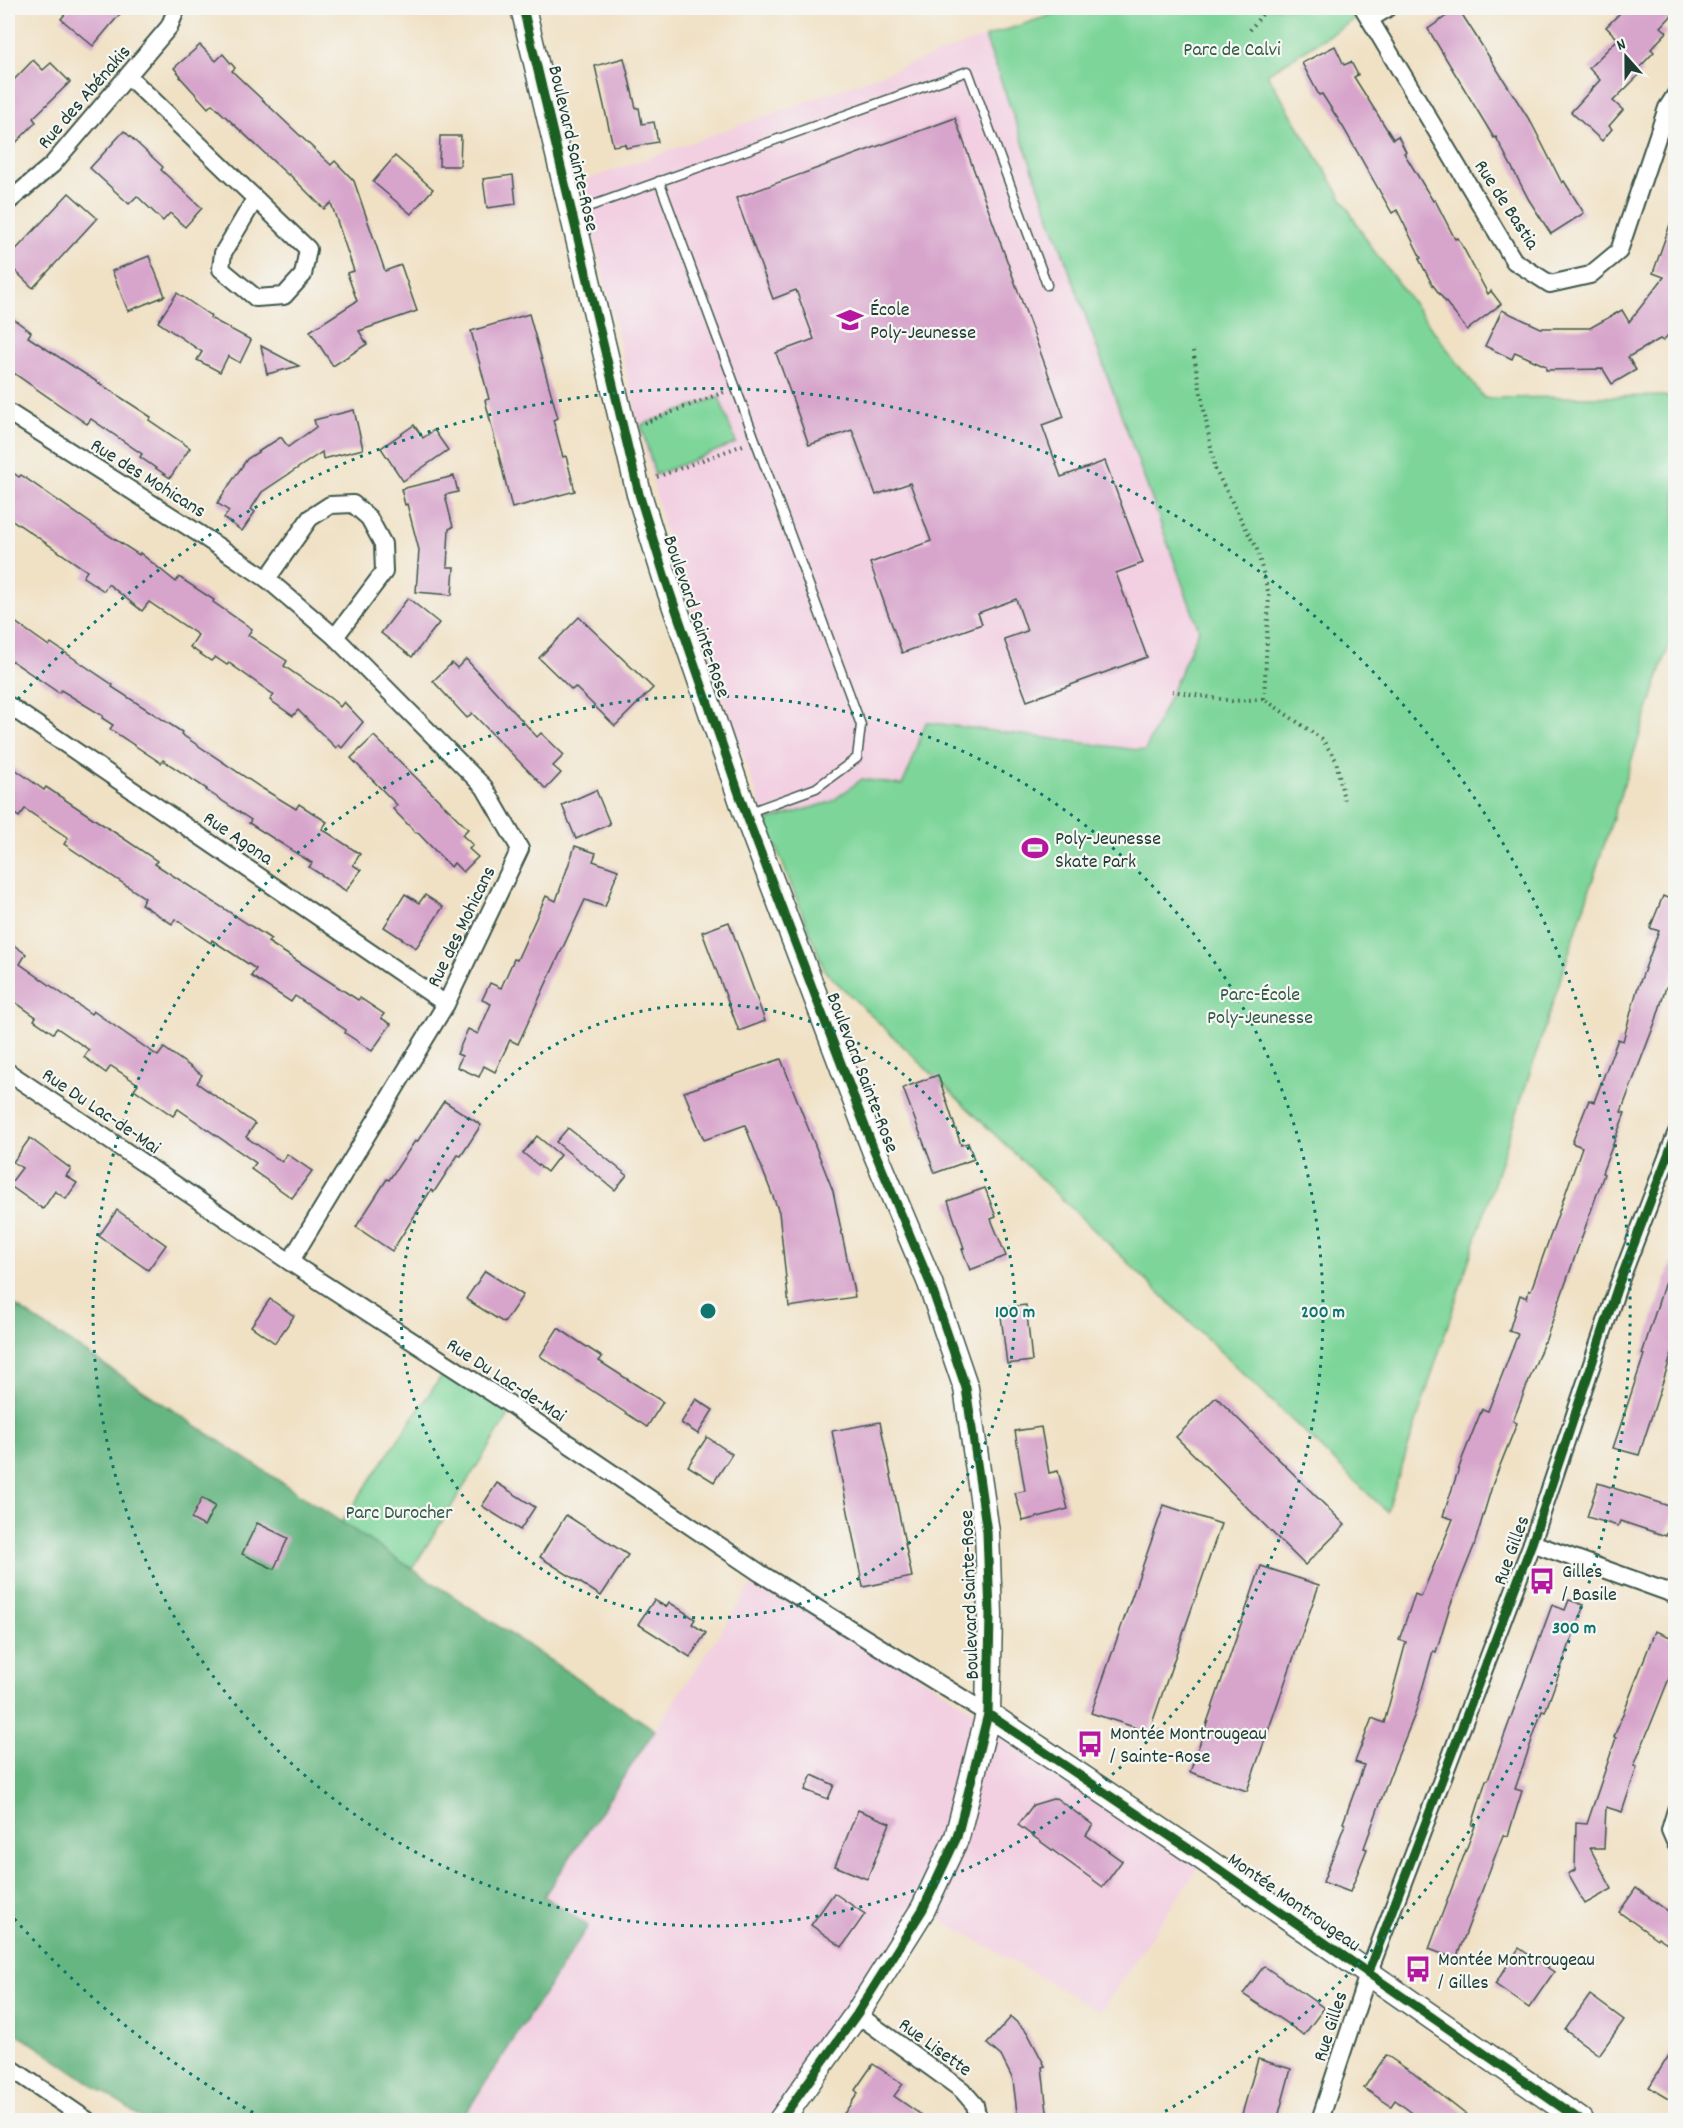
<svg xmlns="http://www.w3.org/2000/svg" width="1683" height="2128" viewBox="0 0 1683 2128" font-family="Dekko,sans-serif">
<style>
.built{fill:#f2cfe1}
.green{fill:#7dd59a;stroke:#4e8967;stroke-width:1.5}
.forest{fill:#66b682;stroke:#427a5b;stroke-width:1.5}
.building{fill:#d7a4cb}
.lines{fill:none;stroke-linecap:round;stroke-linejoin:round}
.lane-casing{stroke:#3e564a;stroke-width:11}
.street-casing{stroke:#3e564a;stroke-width:20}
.secondary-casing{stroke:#3e564a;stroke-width:27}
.path{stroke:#3e564a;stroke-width:4;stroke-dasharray:1.5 4.5;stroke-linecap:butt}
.lane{stroke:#fff;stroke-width:8}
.street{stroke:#fff;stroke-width:16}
.secondary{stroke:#fff;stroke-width:24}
.cycleway-casing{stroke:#f6f6f2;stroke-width:13}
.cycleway{stroke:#1b5e20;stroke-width:9}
.ring{fill:none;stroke:#0f766e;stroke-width:3;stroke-dasharray:3 6}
.labels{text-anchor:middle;stroke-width:4.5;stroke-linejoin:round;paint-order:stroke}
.park-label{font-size:20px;fill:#325b48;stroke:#f6f6f2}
.street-label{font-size:20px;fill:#1f3d34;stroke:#f6f6f2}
.poi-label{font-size:20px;fill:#1f3d34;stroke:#f6f6f2;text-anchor:start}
.centre{fill:#0f766e;stroke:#f6f6f2;stroke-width:3}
.ring-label{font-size:18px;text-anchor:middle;font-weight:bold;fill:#0f766e;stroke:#f6f6f2;stroke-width:4.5;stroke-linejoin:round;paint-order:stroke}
</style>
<rect width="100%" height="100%" fill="#f6f6f2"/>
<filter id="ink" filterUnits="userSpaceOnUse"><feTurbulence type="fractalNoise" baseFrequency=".0167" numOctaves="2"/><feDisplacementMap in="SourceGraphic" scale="12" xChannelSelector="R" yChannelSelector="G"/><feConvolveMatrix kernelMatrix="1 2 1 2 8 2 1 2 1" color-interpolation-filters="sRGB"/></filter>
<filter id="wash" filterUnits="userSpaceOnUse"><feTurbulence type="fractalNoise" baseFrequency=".008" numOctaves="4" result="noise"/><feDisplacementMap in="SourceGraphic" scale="24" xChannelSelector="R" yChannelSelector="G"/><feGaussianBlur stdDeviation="1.35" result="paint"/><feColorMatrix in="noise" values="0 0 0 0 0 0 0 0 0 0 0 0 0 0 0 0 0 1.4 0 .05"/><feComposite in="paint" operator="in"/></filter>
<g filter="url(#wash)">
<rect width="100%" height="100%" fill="#f0e1c5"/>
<!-- built -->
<g class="built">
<path d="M985 37 1199 630 1145 751 926 722 902 785 862 779 831 802 766 821 664 529 581 182Z"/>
<path d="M760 1573 1204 1859 1100 2012 923 1909 777 2120H461L588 1926 544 1896Z"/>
</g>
<!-- green -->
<g class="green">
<path d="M1072 8H1363L1366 12 1267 74 1371 247 1484 398 1676 396 1675 627 1387 1512 825 971 766 821 831 802 862 779 902 785 910 767 926 722 1145 751 1199 630 985 37Z"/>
<path d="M719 397 736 443 655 475 641 425Z"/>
<path d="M449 1365 514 1407 412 1569 341 1523Z"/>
</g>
<!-- forest -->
<path class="forest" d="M8 1301 655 1730 544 1896 588 1926 461 2120H145L8 2027Z"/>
<g id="blocks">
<!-- building -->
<g class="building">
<path d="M70 8H125L93 46 61 19Z"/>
<path d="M1458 8 1532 124 1562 183 1564 181 1584 213 1551 234 1529 200 1496 137 1494 138 1428 29Z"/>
<path d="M1625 8H1676V11L1661 27 1667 32 1651 49 1654 52 1639 68 1642 72 1613 101 1623 110 1609 126 1612 129 1602 141 1571 112 1600 80 1589 68 1618 39 1606 27Z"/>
<path d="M200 45 216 61 223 54 235 68 232 71 331 165 335 161 354 181 385 271 401 265 417 311 359 331 367 344 333 366 310 331 357 301 347 273 354 271 331 203 324 209 289 174 288 175 212 104 208 108 180 77 181 76 174 68Z"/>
<path d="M1335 46 1344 65 1351 62 1358 75 1354 77 1393 139 1398 136 1406 152 1404 153 1433 201 1435 200 1455 239 1458 238 1488 294 1491 291 1501 304 1467 330 1432 284 1419 259 1421 258 1397 210 1392 213 1343 127 1322 94 1319 95 1302 63Z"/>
<path d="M624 58 636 108H639L642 124 654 122 658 142 626 148 625 144 613 146 595 66Z"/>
<path d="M33 60 43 70 51 63 70 82 33 118 36 122 8 151V86Z"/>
<path d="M955 118 1064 417 1042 425 1061 477 1105 461 1143 563 1116 573 1147 657 1027 701 1004 639 1027 631 1016 599 978 613 982 624 902 653 870 563 931 541 910 483 876 495 852 430 809 445 776 353 814 339 796 290 773 299 736 198Z"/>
<path d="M124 131 163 167 161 170 202 208 185 227 170 213 163 221 137 196 129 204 90 168Z"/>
<path d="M440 136H461L460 166H439Z"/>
<path d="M395 156 433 189 411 214 373 182Z"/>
<path d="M513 175 516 204 487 208 483 179Z"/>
<path d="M69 193 97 218 33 288 8 264V258Z"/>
<path d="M1673 216H1676V325L1663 341 1660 339 1628 357 1636 370 1612 384 1603 369 1546 370V366L1515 352 1512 359 1485 346 1502 310 1541 328H1590L1622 310 1629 322 1664 277 1653 273Z"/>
<path d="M149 256 165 296 128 311 112 271Z"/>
<path d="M177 293 211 316 210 318 251 340 240 363 228 356 220 372 197 360 202 352 158 322Z"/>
<path d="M529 314 558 418 553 420 563 457 566 456 575 491 512 508 485 400 489 399 471 331Z"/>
<path d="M8 315 31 332 28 337 151 417 149 420 190 448 170 478 140 457 142 454 91 419 87 424 8 369Z"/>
<path d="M261 346 299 366 267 374Z"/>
<path d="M354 410 363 449 323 459 322 452 262 492 251 509 255 512 242 531 224 518 229 511 217 503 247 459 281 437 288 447 316 427 314 420Z"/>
<path d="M414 425 423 438 434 430 448 450 403 481 381 448Z"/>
<path d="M8 469 19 477 21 475 99 529 139 555 140 553 176 582 179 577 214 600 213 602 252 629 248 635 287 661 284 666 333 700 340 707 344 702 363 722 342 748 339 745 336 748 298 710 293 716 270 700 274 695 229 663 227 665 215 657 211 661 190 647 198 635 149 602 142 611 108 584 104 591 83 577 87 571 8 517Z"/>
<path d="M454 476 458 492 445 495 453 527 449 529 447 567H454L452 595 416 592 419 550 407 504 405 505 401 489Z"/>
<path d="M408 598 439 623 412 657 381 633Z"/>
<path d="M8 617 49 646 51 643 113 685 112 687 182 732 181 734 260 787 296 809 299 804 327 822 322 829 360 854 353 865 361 870 346 891 309 867 312 863 249 823 251 820 206 790 207 789 163 760 161 763 110 729 113 725 102 718 103 716 61 690 59 693 8 658Z"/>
<path d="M579 617 653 688 615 726 575 687 572 690 539 658Z"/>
<path d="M466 659 537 737 541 733 564 755 553 766 561 773 546 789 472 713 467 718 433 681 452 663 457 668Z"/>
<path d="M374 736 468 829 462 835 473 845 469 849 478 857 463 872 454 863 451 867 417 832 416 833 393 809 397 805 351 758Z"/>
<path d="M8 764 44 790 46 787 117 834 157 861 155 864 271 939 268 942 358 1000 360 998 384 1014 381 1018 391 1024 372 1051 345 1033 346 1030 295 996 291 1002 251 976 256 969 212 940 211 943 175 919 172 924 141 904 145 898 64 844 68 838 25 809 19 817 8 809Z"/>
<path d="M596 790 610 824 576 839 562 805Z"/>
<path d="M575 846 596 853 593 861 618 870 605 907 585 900 518 1044 510 1040 495 1072 484 1066 479 1077 457 1067 462 1056 457 1054 468 1029 478 1034 491 1004 482 1000 490 983 501 988 514 959 517 960 546 896 556 901Z"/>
<path d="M1674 893 1676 967 1668 987H1666L1656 1020 1621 1112 1625 1113 1602 1173 1604 1174 1545 1342H1544L1513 1421 1517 1423 1493 1483 1474 1546 1450 1606 1436 1652 1433 1651 1415 1714 1390 1775 1364 1848 1367 1849 1350 1892 1323 1882 1345 1824 1343 1823 1364 1765 1355 1762 1372 1718 1384 1723 1406 1642 1399 1640 1415 1594 1421 1597 1453 1519 1443 1516 1462 1459 1482 1409 1488 1411 1518 1334 1509 1331 1520 1295 1527 1298 1529 1290H1531L1582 1147 1572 1143 1589 1100 1594 1102 1618 1039 1623 1041 1637 990 1659 931 1650 928 1663 896 1672 900Z"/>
<path d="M405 894 419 903 425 895 443 907 416 948 384 927Z"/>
<path d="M729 922 765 1021 739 1031 702 932Z"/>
<path d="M8 941 26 954 20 964 91 1014 93 1011 158 1056 164 1048 202 1075 197 1083 255 1124 246 1137 282 1162 287 1154 312 1171 292 1198 251 1169 256 1163 178 1109 173 1116 134 1089 138 1084 111 1066 106 1073 84 1057 89 1050 57 1028 53 1033 34 1020 36 1017 8 997Z"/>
<path d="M781 1059 833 1191 855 1297 789 1307 779 1212 745 1125 704 1140 684 1092Z"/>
<path d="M938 1075 961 1145 968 1143 974 1159 935 1173 903 1088Z"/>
<path d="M444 1101 481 1125 461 1156 458 1155 434 1192 431 1190 392 1251 356 1227 387 1179 389 1180 415 1141 417 1142Z"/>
<path d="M568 1128 627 1175 615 1190 556 1142Z"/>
<path d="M537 1136 560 1155 547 1172 523 1153Z"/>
<path d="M30 1138 71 1169 66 1176 77 1183 66 1199 55 1191 43 1209 9 1185 22 1168 13 1162Z"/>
<path d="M985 1188 996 1217 991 1219 1006 1256 970 1270 962 1249 964 1248 948 1201Z"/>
<path d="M117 1210 166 1245 148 1270 99 1236Z"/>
<path d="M1671 1263 1676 1264V1341L1639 1455 1613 1448 1644 1355 1642 1354Z"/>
<path d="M485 1271 523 1295 504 1323 466 1299Z"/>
<path d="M270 1299 294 1316 275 1343 251 1326Z"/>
<path d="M1026 1305 1032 1361 1007 1364 1000 1308Z"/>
<path d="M558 1328 602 1357 599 1361 663 1402 647 1427 540 1356Z"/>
<path d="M1216 1397 1345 1525 1305 1565 1176 1437Z"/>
<path d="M696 1399 713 1410 698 1434 681 1423Z"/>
<path d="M880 1422 912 1577 863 1587 832 1431Z"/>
<path d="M1041 1427 1049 1473 1058 1471 1068 1509 1023 1521 1015 1493 1025 1491 1015 1431Z"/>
<path d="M707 1437 732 1454 714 1482 688 1466Z"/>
<path d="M497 1483 535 1507 520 1530 482 1506Z"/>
<path d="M1598 1483 1675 1508 1666 1536 1620 1521 1618 1526 1587 1517Z"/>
<path d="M202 1498 215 1506 204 1526 191 1519Z"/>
<path d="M1164 1505 1221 1524 1149 1732 1091 1713Z"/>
<path d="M566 1515 628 1555 601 1596 540 1557Z"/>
<path d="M257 1523 288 1538 274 1569 242 1554Z"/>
<path d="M1261 1566 1319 1585 1247 1791 1190 1772Z"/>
<path d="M654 1600 666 1607 669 1602 695 1619 692 1624 706 1633 690 1657 638 1624Z"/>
<path d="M1569 1600 1584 1605 1545 1712 1542 1711 1515 1789 1522 1791 1508 1836 1503 1835 1456 1959 1429 1949 1475 1826 1472 1825 1486 1780H1488L1552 1605 1565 1610Z"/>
<path d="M1655 1631 1676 1639V1661L1634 1766 1637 1767 1622 1812 1606 1807 1604 1848H1590L1612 1889 1585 1904 1568 1874 1575 1870 1576 1823 1587 1824 1616 1738 1614 1737Z"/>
<path d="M812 1775 834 1785 828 1799 805 1790Z"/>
<path d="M1056 1798 1093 1825 1086 1835 1122 1861 1103 1887 1018 1825 1033 1805Z"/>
<path d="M858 1810 890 1823 867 1879 835 1866Z"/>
<path d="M1636 1888 1676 1917V1949L1658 1937 1657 1939 1619 1912Z"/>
<path d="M834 1893 865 1914 842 1947 811 1925Z"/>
<path d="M1519 1948 1554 1972 1529 2008 1495 1984Z"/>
<path d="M1264 1966 1324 2008 1304 2035 1243 1994Z"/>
<path d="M1590 1995 1624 2020 1599 2055 1565 2030Z"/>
<path d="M1011 2017 1027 2032 1045 2066 1042 2067 1048 2121H1018L1013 2080 1001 2056 987 2044Z"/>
<path d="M1676 2044V2103L1649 2087Z"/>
<path d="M1386 2055 1413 2073 1474 2121H1423L1395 2100 1391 2106 1364 2088Z"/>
<path d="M1258 2059 1291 2069 1277 2121H1240Z"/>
<path d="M873 2064 903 2084 894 2096 930 2121H839L858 2093 855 2090Z"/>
</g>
</g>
</g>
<g filter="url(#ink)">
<use href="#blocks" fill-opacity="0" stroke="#3e564a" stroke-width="1.5"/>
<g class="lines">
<!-- lane casing -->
<g class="lane-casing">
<g id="lane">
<path d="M659 181 861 725 857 758 816 788 747 813"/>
<path d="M574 212 968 71 1047 285"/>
</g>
</g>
<!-- street casing -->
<g class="street-casing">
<g id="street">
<path d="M1363 8 1514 261 1550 284 1590 275 1619 251 1667 108 1676 94"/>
<path d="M1370 19 1388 8"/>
<path d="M128 76 308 249 303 275 284 296 256 298 221 269 223 253 255 199"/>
<path d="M8 202 52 165 169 27 177 8"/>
<path d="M8 412 198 533 267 579 335 637 484 787 520 849 446 1004 290 1262"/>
<path d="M267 579 310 518 330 505 353 504 369 518 383 544 384 572 335 637"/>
<path d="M8 705 446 1004"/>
<path d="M8 1072 290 1262 514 1407 760 1573 988 1714"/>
<path d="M1532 1543 1676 1595"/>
<path d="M1676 1810 1670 1830 1676 1844"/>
<path d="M857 2014 962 2090 975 2105 978 2120"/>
<path d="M8 2066 87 2120"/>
<path d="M1320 2120 1368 1974 1532 1543 1618 1286 1676 1134"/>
</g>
</g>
<!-- secondary casing -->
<g class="secondary-casing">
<g id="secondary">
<path d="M523 8 639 494 666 581 746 814 874 1150 930 1283 966 1388 987 1532 990 1614 988 1714 957 1837 923 1909 857 2014 781 2120"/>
<path d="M988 1714 1204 1859 1580 2120"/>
</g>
</g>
<!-- path -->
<g class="path">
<path d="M1250 30 1263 13 1273 8"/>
<path d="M1193 351 1215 469 1257 550 1269 595 1264 699"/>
<path d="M644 423 724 392"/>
<path d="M657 477 743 445"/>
<path d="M1172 691 1232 701 1264 699 1322 739 1336 760 1344 800"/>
</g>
<!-- lane -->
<use href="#lane" class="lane"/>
<!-- street -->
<use href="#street" class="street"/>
<!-- secondary -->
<use href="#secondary" class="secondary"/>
<!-- cycleway casing -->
<g class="cycleway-casing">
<g id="cycleway">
<path d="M523 8 639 494 666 581 746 814 874 1150 930 1283 966 1388 987 1532 990 1614 988 1714 957 1837 923 1909 857 2014 781 2120"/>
<path d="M988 1714 1204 1859 1580 2120"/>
<path d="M1368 1974 1532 1543 1618 1286 1676 1134"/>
</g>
</g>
<!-- cycleway -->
<use href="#cycleway" class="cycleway"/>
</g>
</g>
<!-- distance rings -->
<g class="ring">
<circle cx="708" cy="1311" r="307"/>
<circle cx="708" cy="1311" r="615"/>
<path d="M261 2117A922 922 0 0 1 12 1916M12 706A922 922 0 1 1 1155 2117"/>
</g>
<!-- icons -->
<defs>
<g id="school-bare" transform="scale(2.07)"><path d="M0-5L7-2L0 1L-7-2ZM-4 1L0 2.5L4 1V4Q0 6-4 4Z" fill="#b5179e" stroke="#f6f6f2" stroke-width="2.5" paint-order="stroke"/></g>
<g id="stadium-bare" transform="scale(2.07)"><path d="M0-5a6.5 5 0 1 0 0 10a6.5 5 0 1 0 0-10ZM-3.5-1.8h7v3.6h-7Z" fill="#b5179e" stroke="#f6f6f2" stroke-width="2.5" paint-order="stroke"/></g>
<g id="bus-bare" transform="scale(2.07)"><path d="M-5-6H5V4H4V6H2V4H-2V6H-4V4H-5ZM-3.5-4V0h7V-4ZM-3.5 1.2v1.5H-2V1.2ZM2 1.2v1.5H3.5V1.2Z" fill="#b5179e" stroke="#f6f6f2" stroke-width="2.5" paint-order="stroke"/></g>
</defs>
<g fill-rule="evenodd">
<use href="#school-bare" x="850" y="320"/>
<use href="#stadium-bare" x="1035" y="848"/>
<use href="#bus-bare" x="1542" y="1581"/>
<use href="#bus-bare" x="1090" y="1744"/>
<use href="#bus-bare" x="1418" y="1969"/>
</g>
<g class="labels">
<!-- park labels -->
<g class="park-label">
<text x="1232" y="55">Parc de Calvi</text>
<text x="1260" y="1000">Parc-École<tspan x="1260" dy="23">Poly-Jeunesse</tspan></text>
<text x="399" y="1518">Parc Durocher</text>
</g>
<!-- street labels -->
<g class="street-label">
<text transform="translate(83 96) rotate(-49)" y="7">Rue des Abénakis</text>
<text transform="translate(575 148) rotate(77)" y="7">Boulevard Sainte-Rose</text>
<text transform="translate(1508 204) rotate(57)" y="7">Rue de Bastia</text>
<text transform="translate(149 477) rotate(32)" y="7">Rue des Mohicans</text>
<text transform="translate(698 616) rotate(71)" y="7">Boulevard Sainte-Rose</text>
<text transform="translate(239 837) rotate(34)" y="7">Rue Agona</text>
<text transform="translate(460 926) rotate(-64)" y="7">Rue des Mohicans</text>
<text transform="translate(864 1072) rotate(69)" y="7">Boulevard Sainte-Rose</text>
<text transform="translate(102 1110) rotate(34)" y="7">Rue Du Lac-de-Mai</text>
<text transform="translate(507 1379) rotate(33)" y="7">Rue Du Lac-de-Mai</text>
<text transform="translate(1510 1550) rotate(-70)" y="7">Rue Gilles</text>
<text transform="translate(968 1595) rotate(-92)" y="7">Boulevard Sainte-Rose</text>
<text transform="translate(1295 1901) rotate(35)" y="7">Montée Montrougeau</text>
<text transform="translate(1329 2026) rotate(-72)" y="7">Rue Gilles</text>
<text transform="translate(936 2046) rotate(36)" y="7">Rue Lisette</text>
</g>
<!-- poi labels -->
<g class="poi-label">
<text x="870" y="315">École<tspan x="870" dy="23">Poly-Jeunesse</tspan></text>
<text x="1055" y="844">Poly-Jeunesse<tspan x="1055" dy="23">Skate Park</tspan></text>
<text x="1562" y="1577">Gilles<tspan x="1562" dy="23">/ Basile</tspan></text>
<text x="1110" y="1739">Montée Montrougeau<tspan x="1110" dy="23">/ Sainte-Rose</tspan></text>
<text x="1438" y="1965">Montée Montrougeau<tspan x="1438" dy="23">/ Gilles</tspan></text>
</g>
</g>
<circle cx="708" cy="1311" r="9" class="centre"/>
<g class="ring-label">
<text x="1015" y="1317">100 m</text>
<text x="1323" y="1317">200 m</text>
<text x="1574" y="1633">300 m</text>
</g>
<!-- margin -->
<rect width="1683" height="2128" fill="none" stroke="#f6f6f2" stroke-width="30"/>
<!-- north arrow -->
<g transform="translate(1626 57) rotate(339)" stroke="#f6f6f2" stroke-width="4.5" paint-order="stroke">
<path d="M0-4.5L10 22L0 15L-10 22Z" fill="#1f3d34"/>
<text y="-9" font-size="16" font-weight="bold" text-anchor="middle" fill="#1f3d34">N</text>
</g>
</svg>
